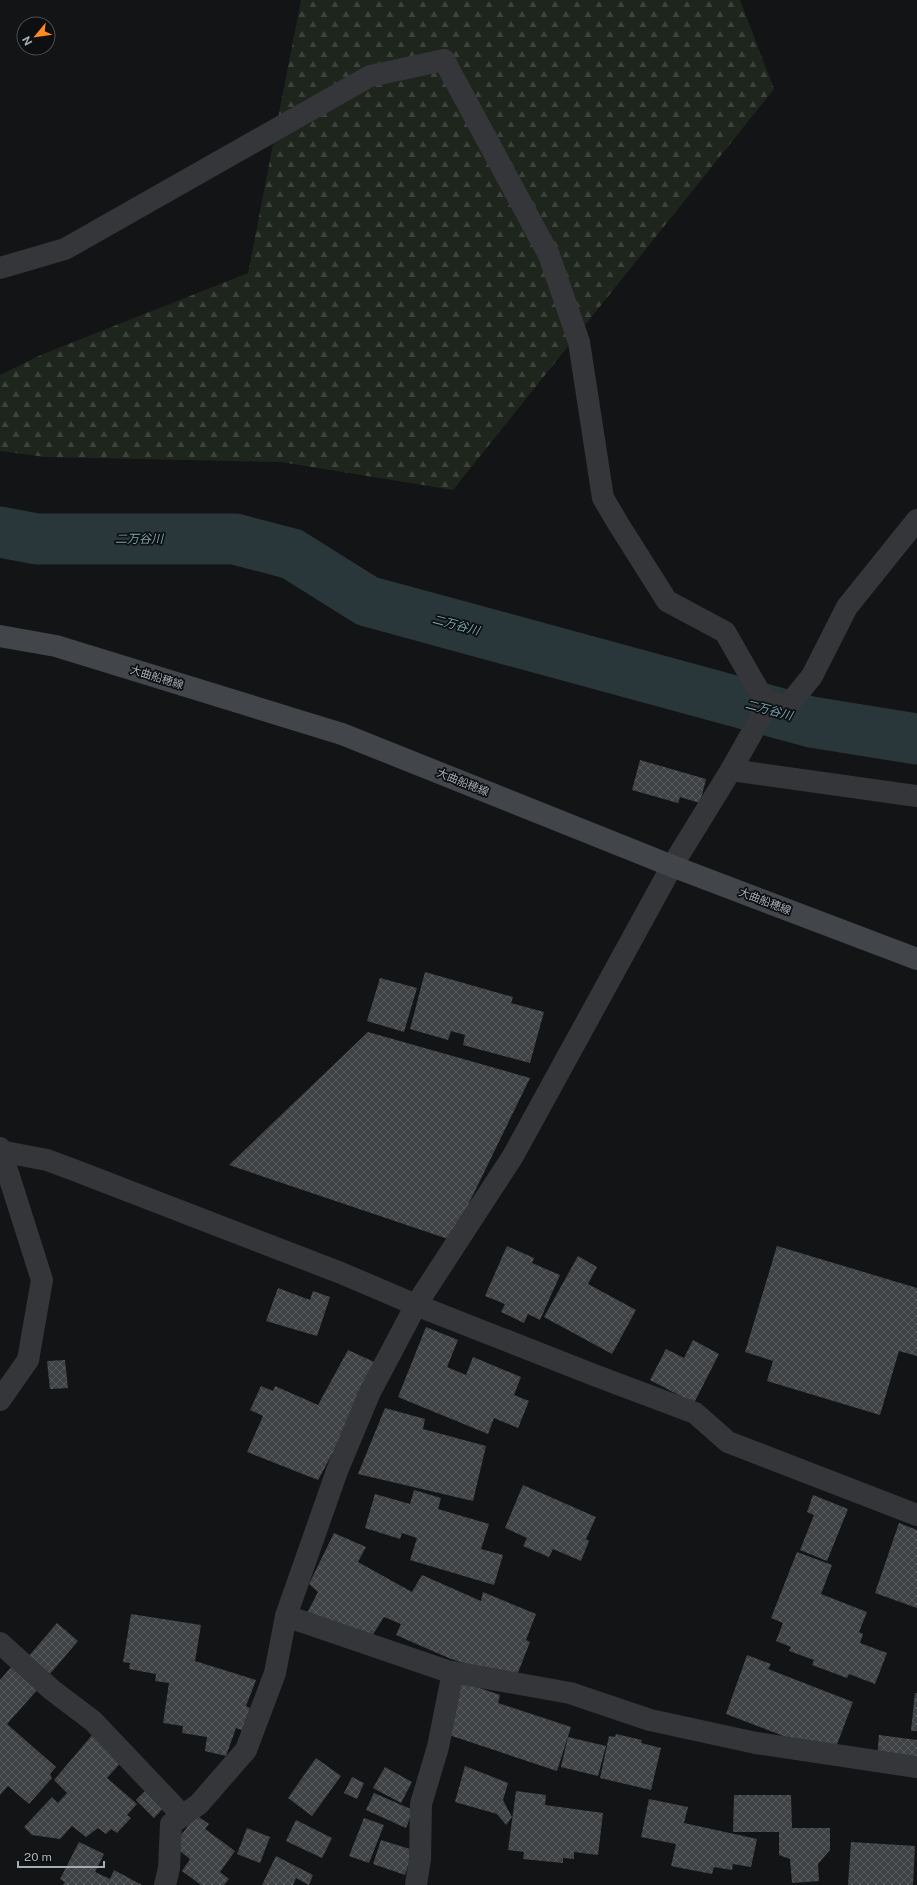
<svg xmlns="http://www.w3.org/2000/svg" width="917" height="1885" viewBox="0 0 917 1885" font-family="'Public Sans','Noto Sans JP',sans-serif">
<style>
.forest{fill:url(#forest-firs)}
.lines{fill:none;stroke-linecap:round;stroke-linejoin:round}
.river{stroke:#29363a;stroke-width:51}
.building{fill:url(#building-cross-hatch)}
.street{stroke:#34363a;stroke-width:22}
.secondary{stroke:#42464b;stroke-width:22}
.labels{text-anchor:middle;stroke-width:3.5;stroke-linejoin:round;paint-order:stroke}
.street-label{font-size:11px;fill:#a4adb7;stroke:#0e0f10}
.water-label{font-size:12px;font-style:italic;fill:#78a4b4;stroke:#0e0f10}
</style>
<defs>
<pattern id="forest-firs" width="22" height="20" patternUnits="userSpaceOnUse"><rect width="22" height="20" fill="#1e251d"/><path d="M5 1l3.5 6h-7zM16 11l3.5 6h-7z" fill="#3c423c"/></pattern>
<pattern id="building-cross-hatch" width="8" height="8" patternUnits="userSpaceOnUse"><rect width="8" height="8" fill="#3f4245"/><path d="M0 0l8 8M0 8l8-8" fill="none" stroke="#585b5e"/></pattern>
</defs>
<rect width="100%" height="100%" fill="#131415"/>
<!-- forest -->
<path class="forest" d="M301 0H740L774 89 453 490 281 462 45 457 0 451V375L43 354 248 273Z"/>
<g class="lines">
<!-- river -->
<path class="river" d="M0 532 37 539H235L292 554 367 601 811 722 917 739"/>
</g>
<!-- building -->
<g class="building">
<path d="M640 760 706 779 700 803 680 797 678 803 632 790Z"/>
<path d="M425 972 513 997 511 1003 544 1012 530 1063 463 1045 465 1035 451 1031 448 1040 410 1029Z"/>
<path d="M380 978 417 988 404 1032 367 1021Z"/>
<path d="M368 1032 530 1078 451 1240 229 1165Z"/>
<path d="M507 1246 534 1258 532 1263 560 1275 540 1320 528 1314 524 1323 501 1312 505 1304 485 1296Z"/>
<path d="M777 1246 917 1288V1356L899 1351 880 1415 767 1381 773 1361 745 1352Z"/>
<path d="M578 1256 597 1267 588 1284 636 1310 612 1354 544 1317Z"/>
<path d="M278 1288 310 1300 313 1291 330 1297 317 1336 266 1321Z"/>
<path d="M426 1327 458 1340 447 1367 466 1375 473 1357 521 1377 514 1395 529 1401 518 1428 494 1418 488 1434 398 1397Z"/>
<path d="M693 1340 719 1354 694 1403 650 1380 666 1349 684 1358Z"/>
<path d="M348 1350 381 1365 318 1480 247 1452 263 1416 250 1410 261 1386 273 1391 275 1386 318 1405Z"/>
<path d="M65 1360 68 1388 50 1389 47 1361Z"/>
<path d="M385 1408 425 1419 423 1429 486 1446 473 1501 358 1474Z"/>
<path d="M523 1485 596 1517 586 1539 589 1541 581 1561 553 1549 549 1557 523 1546 527 1538 505 1528Z"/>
<path d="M414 1490 441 1498 438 1509 489 1524 481 1549 503 1555 494 1585 410 1560 417 1538 402 1533 400 1539 365 1528 375 1494 410 1504Z"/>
<path d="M813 1495 848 1509 827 1561 800 1550 814 1515 807 1512Z"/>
<path d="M899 1523 917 1530V1608L875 1593Z"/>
<path d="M334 1533 366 1547 358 1562 412 1592 422 1575 481 1601 483 1592 536 1614 526 1640 530 1642 517 1675 505 1676 451 1659 396 1635 401 1624 384 1617 372 1636 306 1615 318 1592 309 1584Z"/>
<path d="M797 1552 832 1565 821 1594 867 1612 859 1632 863 1634 860 1643 887 1653 875 1684 849 1674 847 1678 812 1665 814 1660 789 1651 791 1647 776 1641 783 1623 771 1618Z"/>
<path d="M131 1614 201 1625 195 1661 256 1680 246 1706 250 1708 242 1730 236 1728 226 1756 205 1751 207 1737 182 1733 183 1726 163 1723 169 1683 155 1681 156 1674 129 1669 130 1663 123 1662Z"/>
<path d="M57 1623 78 1641 49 1675 28 1657Z"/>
<path d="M747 1655 771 1664 768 1669 853 1702 833 1755 726 1714Z"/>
<path d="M12 1666 38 1689 7 1724 56 1767 50 1774 52 1778 29 1804 8 1786 0 1795V1680Z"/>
<path d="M459 1681 500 1695 498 1703 571 1727 557 1771 449 1735Z"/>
<path d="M915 1693H917V1731H911Z"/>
<path d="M93 1734 123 1760 107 1778 137 1804 127 1815 131 1818 117 1833 111 1829 106 1834 98 1828 86 1837 72 1826 60 1839 32 1835 24 1827 52 1797 58 1803 67 1793 54 1780Z"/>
<path d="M616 1734 642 1740 641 1743 661 1748 651 1790 600 1778 609 1736 615 1737Z"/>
<path d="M879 1735 917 1740V1763L877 1758Z"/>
<path d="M568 1737 606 1746 598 1776 561 1767Z"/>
<path d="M316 1758 341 1776 312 1816 288 1798Z"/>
<path d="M465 1766 508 1783 503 1800 512 1817 506 1825 497 1814 455 1802Z"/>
<path d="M385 1767 412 1782 401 1803 373 1788Z"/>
<path d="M352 1777 364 1783 357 1799 344 1793Z"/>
<path d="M150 1786 168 1803 154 1818 136 1800Z"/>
<path d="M516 1791 546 1795 545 1805 603 1813 598 1855 574 1852V1859L563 1858V1863L523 1859 524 1852 508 1850Z"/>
<path d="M374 1793 413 1810 406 1828 366 1810Z"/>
<path d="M734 1795H791L792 1828H830V1850L818 1864 819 1881 792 1883 790 1859 779 1855V1832H733Z"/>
<path d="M649 1799 688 1807 684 1823 757 1839 751 1867 733 1864 732 1870 714 1867 712 1874 671 1866 676 1844 641 1837Z"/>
<path d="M196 1815 209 1824 205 1829 235 1851 220 1872 229 1879 224 1885H201L182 1871 190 1859 173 1846Z"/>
<path d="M364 1818 384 1825 369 1863 349 1856Z"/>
<path d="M296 1820 332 1838 322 1858 286 1841Z"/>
<path d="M247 1828 270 1837 260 1863 237 1854Z"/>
<path d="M381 1840 413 1850 405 1875 373 1864Z"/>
<path d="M79 1842 104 1854 95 1872 110 1879 114 1870 142 1885H63L65 1882 60 1879Z"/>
<path d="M851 1842 915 1846 913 1885H848Z"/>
<path d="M276 1856 313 1875 309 1885 296 1878 293 1885H262Z"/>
</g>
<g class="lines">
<!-- street -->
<g class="street">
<path d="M0 268 65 249 370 76 444 60 549 255 579 342 603 498 619 525 667 601 725 632 764 700 761 717 731 770 672 866 513 1156 416 1305 370 1392 337 1471 286 1616 275 1673 246 1750 199 1804 171 1824 169 1868 165 1885"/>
<path d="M764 700 787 707 812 676 847 607 917 520"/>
<path d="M731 770 917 796"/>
<path d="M0 1148 42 1280 28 1360 0 1400"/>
<path d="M0 1151 47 1160 74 1170 341 1273 416 1305 594 1375 695 1413 728 1442 917 1515"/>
<path d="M286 1616 447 1671 570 1693 650 1720 756 1743 917 1767"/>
<path d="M0 1643 52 1690 93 1721 183 1816"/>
<path d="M416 1885 420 1859 421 1804 438 1747 453 1672"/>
</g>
<!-- secondary -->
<path class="secondary" d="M0 636 56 646 342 734 672 866 917 959"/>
</g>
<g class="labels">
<!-- street labels -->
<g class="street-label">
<text transform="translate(157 677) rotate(17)" y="4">大曲船穂線</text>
<text transform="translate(463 782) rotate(22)" y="4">大曲船穂線</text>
<text transform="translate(765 901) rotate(21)" y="4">大曲船穂線</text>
</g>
<!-- water labels -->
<g class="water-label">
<text x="139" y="543">二万谷川</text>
<text transform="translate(456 625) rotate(15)" y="4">二万谷川</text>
<text transform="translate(769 710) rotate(15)" y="4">二万谷川</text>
</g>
</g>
<!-- north arrow -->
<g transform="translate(36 36) rotate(241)"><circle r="19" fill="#0e0f10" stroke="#4a4e53"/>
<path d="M0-3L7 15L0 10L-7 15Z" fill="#fe8922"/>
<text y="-6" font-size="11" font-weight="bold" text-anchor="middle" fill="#a4adb7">N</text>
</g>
<!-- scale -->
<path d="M18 1861v6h86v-6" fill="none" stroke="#a4adb7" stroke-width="2"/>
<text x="24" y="1861" font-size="12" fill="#a4adb7" stroke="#0e0f10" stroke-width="3" paint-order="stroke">20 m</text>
</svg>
